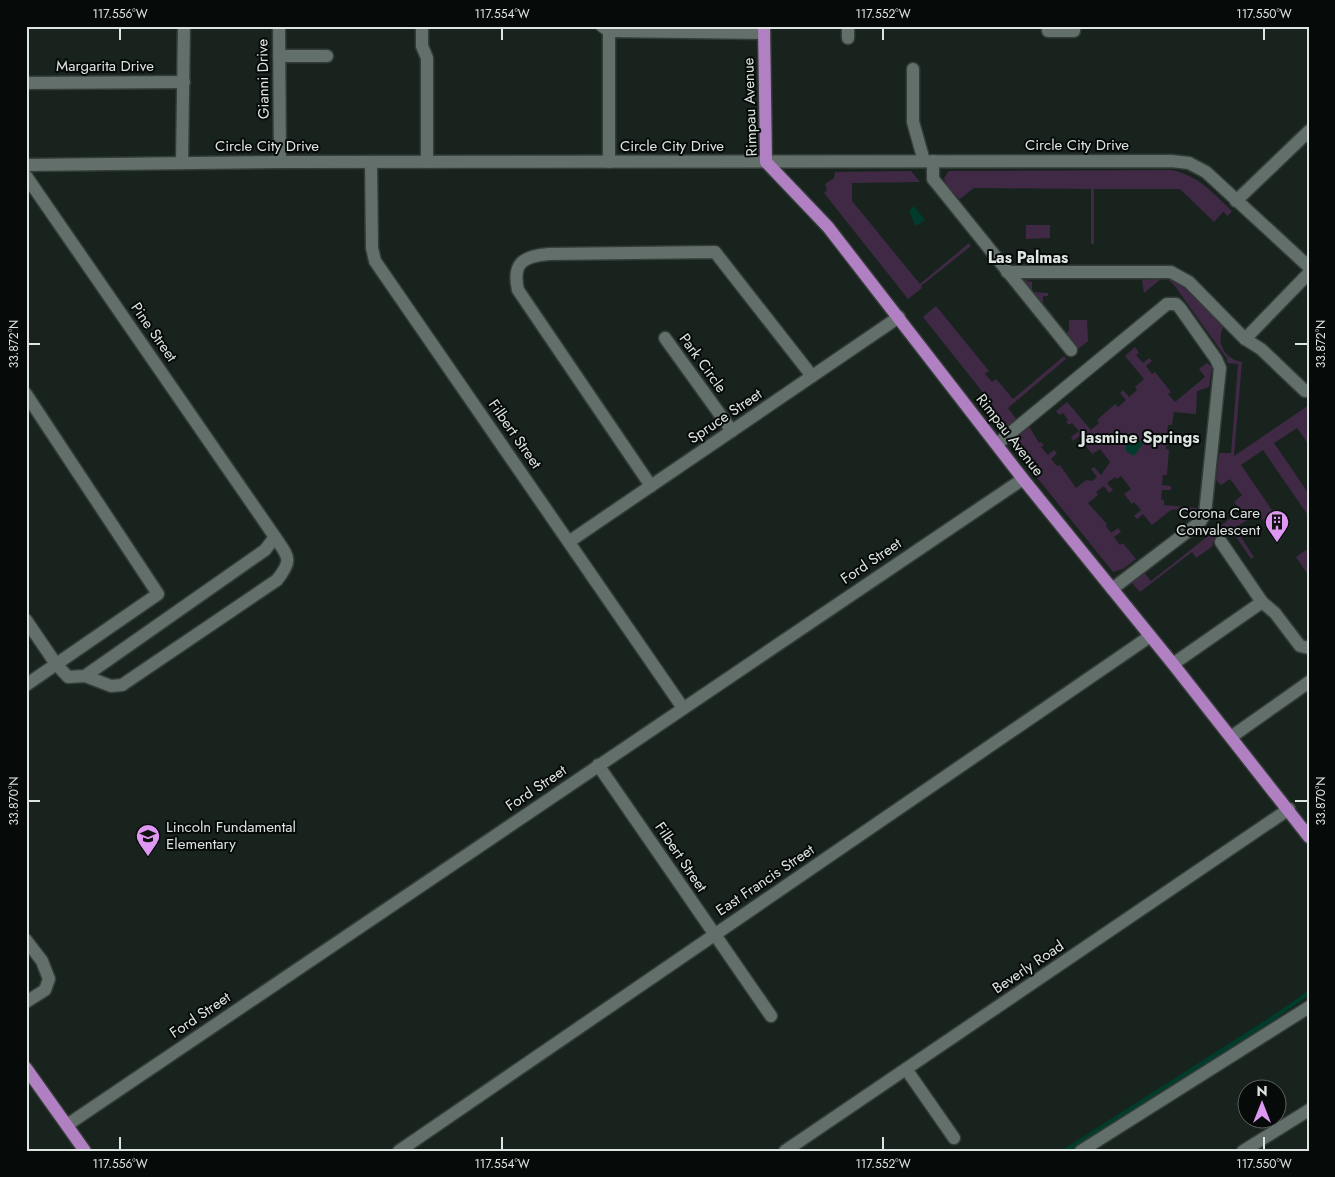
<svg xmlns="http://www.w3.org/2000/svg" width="1335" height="1177" viewBox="0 0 1335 1177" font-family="Jost,sans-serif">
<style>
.green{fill:#3f2945}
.water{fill:#003b2b}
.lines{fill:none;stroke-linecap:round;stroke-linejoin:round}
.stream{stroke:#003b2b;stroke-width:4.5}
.minor-casing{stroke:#343c38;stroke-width:15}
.major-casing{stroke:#343c38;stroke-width:15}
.minor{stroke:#626f6a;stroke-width:12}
.major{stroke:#b180c2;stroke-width:12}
.ticks{fill:none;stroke:#dde4e1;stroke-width:2}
.labels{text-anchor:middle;stroke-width:4;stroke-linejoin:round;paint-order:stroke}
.street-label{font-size:15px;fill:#dde4e1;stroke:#060b09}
.poi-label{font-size:15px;fill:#dde4e1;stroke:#060b09;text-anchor:end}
.neighbourhood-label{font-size:16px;font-weight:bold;fill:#dde4e1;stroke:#060b09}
.neatline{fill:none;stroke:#dde4e1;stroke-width:2}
.ticks-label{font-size:12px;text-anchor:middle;fill:#dde4e1}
</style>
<rect width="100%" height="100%" fill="#18231e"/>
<!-- green -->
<g class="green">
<path d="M1172 170C1199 176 1213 193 1232 211L1228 216 1223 212 1214 222 1180 189H1094V244H1091V189L974 188 960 199 947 187 944 178 949 171Z"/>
<path d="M911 171 920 182 852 183V201L920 284 969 243 971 246 921 286 922 288 908 299 824 193 827 190 825 184 834 178 835 172Z"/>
<path d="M1026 225H1050V238L1026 239Z"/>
<path d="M1161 279 1144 293 1142 280Z"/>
<path d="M1167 279 1179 283 1224 326C1215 342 1224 359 1242 362L1234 456 1309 405V445L1297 428 1274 443 1309 494V513L1307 514 1263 450 1241 465 1285 529 1274 536 1258 513 1235 528 1254 557 1251 559 1231 529 1212 544 1213 546 1196 558 1192 552 1140 592 1131 582 1144 572 1151 581 1241 510 1234 502 1242 495 1230 479 1221 485 1216 480 1219 455 1220 453H1231L1238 364 1227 363V359L1174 285Z"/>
<path d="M1025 280 1032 282V292L1048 293V296H1043V304L1054 316 1051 318 1024 284Z"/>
<path d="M936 306 989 371 985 374 992 382 996 379 1013 399 1064 356 1066 359 1008 408 1018 421 1004 431H1001L992 404 923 317Z"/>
<path d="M1069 320H1087L1088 341 1077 350 1065 335 1069 330Z"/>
<path d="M1135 347 1139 353 1136 355 1143 363 1149 358 1152 361 1146 366 1152 374 1155 372 1171 392 1168 394 1175 402 1205 377 1199 369 1207 363 1212 367 1209 387 1197 391 1196 414 1174 412 1172 425H1168L1167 434 1176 436 1175 440 1167 439 1166 449 1169 450 1167 475H1163L1162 485 1171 486V490H1162L1161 499 1164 500V505L1198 508 1188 515 1182 509 1171 510 1152 525 1143 514 1137 519 1134 516 1141 510 1134 502 1132 504 1124 494 1131 489 1121 476 1117 479 1115 477 1107 483 1113 490 1109 493 1104 486 1096 492 1098 495 1088 503 1107 524 1106 526 1111 533 1118 528 1121 532 1114 537 1120 545 1123 543 1136 559 1123 569 1113 572 1014 449C1014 437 1022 434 1029 426L1039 443 1041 442 1044 445 1041 447 1048 455 1054 450 1057 453 1051 459 1057 466 1060 465 1076 488 1086 480 1092 481 1097 477 1091 469 1094 467 1101 475 1110 462 1100 449 1092 454 1085 445 1087 443 1081 435 1073 441 1071 437 1079 431 1072 423 1069 425 1066 422 1068 420 1063 413 1059 415 1056 411 1067 402 1091 430 1099 423 1097 420 1115 404 1118 407 1126 400 1120 393 1123 390 1129 397 1137 390 1135 387 1144 379 1125 356Z"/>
<path d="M1306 550 1309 554V576L1296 557Z"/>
</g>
<!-- water -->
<g class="water">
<path d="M914 206 925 220 918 225H915L909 211Z"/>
<path d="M1138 441 1144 442 1134 456 1126 451V445Z"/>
</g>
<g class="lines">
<!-- stream -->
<path class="stream" d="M1065 1151 1267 1022 1309 993"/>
<!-- minor casing -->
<g class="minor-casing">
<g id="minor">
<path d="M279 26 280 162"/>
<path d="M422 26V46L427 58V162"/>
<path d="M602 26 609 31 764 33"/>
<path d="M848 26V38"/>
<path d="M1048 26V31H1074V26"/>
<path d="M279 56H327"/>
<path d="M913 69V122L924 161"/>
<path d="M26 83 184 82"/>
<path d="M933 161V179L938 185 1071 350"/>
<path d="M371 162 372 248 375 261 683 708"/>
<path d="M609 162V31"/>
<path d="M182 163 184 26"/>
<path d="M26 165 280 162 1171 161 1189 163 1206 172 1309 267"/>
<path d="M26 176 275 537C289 558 293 559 277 580L122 685 111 686 85 676 68 677 56 664 26 620"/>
<path d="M1236 201 1309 131"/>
<path d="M1007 272H1171L1189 282 1245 339 1261 349 1305 391"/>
<path d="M665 338 732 431"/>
<path d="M1245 339 1309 273"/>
<path d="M26 394 158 594 26 685"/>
<path d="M997 444 1167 304H1176L1180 308 1216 359 1220 368 1205 514 1200 522 1112 589"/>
<path d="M651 486 518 290C512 263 523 256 549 254L715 252 812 376"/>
<path d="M570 541 899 317"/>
<path d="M1221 542 1262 602 1275 613 1300 646 1309 648"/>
<path d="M1173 664 1262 602"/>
<path d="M85 676 265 550 275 537"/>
<path d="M1231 737 1309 682"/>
<path d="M598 765 771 1016"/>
<path d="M26 940 42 961 49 979 45 990 26 1002"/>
<path d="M906 1069 954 1138"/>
<path d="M67 1125 1023 479"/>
<path d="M399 1151 1149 637"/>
<path d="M785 1151 1289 809"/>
<path d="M1081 1151 1309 1007"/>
<path d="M1243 1151 1309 1110"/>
</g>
</g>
<!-- major casing -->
<g class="major-casing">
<g id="major">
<path d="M764 26 766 162 828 227 1023 479 1173 664 1309 837"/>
<path d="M26 1068 85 1151"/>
</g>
</g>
<!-- minor -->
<use href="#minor" class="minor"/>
<!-- major -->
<use href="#major" class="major"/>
</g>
<!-- ticks -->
<path class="ticks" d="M120 28V40M502 28V40M883 28V40M1264 28V40M28 344H40M1295 344H1308M28 801H40M1295 801H1308M120 1137V1150M502 1137V1150M883 1137V1150M1264 1137V1150"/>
<!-- icons -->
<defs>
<g id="building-pin" transform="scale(1.25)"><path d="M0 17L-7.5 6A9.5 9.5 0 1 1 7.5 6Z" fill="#df98f1" stroke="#060b09"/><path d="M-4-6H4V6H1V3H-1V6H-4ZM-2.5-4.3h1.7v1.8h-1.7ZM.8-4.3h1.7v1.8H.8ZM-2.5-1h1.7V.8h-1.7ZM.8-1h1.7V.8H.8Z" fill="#111"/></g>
<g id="school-pin" transform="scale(1.25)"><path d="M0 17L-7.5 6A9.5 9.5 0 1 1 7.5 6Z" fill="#df98f1" stroke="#060b09"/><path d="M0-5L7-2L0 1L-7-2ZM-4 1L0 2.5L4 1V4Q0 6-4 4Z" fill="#111"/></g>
</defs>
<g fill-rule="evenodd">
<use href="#building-pin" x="1277" y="522"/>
<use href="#school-pin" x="148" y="836"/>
</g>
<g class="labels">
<!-- street labels -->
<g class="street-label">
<text x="105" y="71">Margarita Drive</text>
<text transform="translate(263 79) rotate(-91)" y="5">Gianni Drive</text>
<text transform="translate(750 107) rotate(-92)" y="5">Rimpau Avenue</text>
<text x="1077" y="150">Circle City Drive</text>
<text x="267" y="151">Circle City Drive</text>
<text x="672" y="151">Circle City Drive</text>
<text transform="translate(154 332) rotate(55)" y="5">Pine Street</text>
<text transform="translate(703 363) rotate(54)" y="5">Park Circle</text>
<text transform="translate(725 416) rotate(-34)" y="5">Spruce Street</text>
<text transform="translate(515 434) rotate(55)" y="5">Filbert Street</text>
<text transform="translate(1010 435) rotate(52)" y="5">Rimpau Avenue</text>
<text transform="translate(871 561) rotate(-34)" y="5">Ford Street</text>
<text transform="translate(536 788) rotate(-34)" y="5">Ford Street</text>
<text transform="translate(681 857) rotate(56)" y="5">Filbert Street</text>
<text transform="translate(765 880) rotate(-34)" y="5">East Francis Street</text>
<text transform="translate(1028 967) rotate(-34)" y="5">Beverly Road</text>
<text transform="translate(200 1015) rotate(-34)" y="5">Ford Street</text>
</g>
<!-- poi labels -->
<g class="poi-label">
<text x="1260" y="518">Corona Care<tspan x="1260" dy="17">Convalescent</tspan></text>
<text x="166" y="832" text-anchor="start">Lincoln Fundamental<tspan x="166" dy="17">Elementary</tspan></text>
</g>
<!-- neighbourhood labels -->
<g class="neighbourhood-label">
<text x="1028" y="263">Las Palmas</text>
<text x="1140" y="443">Jasmine Springs</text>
</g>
</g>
<!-- border -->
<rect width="1335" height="1177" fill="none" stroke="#060b09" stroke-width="55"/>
<!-- north arrow -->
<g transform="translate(1262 1104)"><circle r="24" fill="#060b09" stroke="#5c625f"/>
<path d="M0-4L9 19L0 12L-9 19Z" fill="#df98f1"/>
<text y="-8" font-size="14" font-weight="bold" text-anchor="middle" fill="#dde4e1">N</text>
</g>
<rect x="28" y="28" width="1280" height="1122" class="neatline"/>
<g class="ticks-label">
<text x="120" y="18">117.556°W</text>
<text x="502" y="18">117.554°W</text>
<text x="883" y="18">117.552°W</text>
<text x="1264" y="18">117.550°W</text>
<text transform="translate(14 344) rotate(-90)" y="4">33.872°N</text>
<text transform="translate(1321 344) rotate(-90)" y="4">33.872°N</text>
<text transform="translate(14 801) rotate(-90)" y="4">33.870°N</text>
<text transform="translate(1321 801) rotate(-90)" y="4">33.870°N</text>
<text x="120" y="1168">117.556°W</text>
<text x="502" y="1168">117.554°W</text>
<text x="883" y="1168">117.552°W</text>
<text x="1264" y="1168">117.550°W</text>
</g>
</svg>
